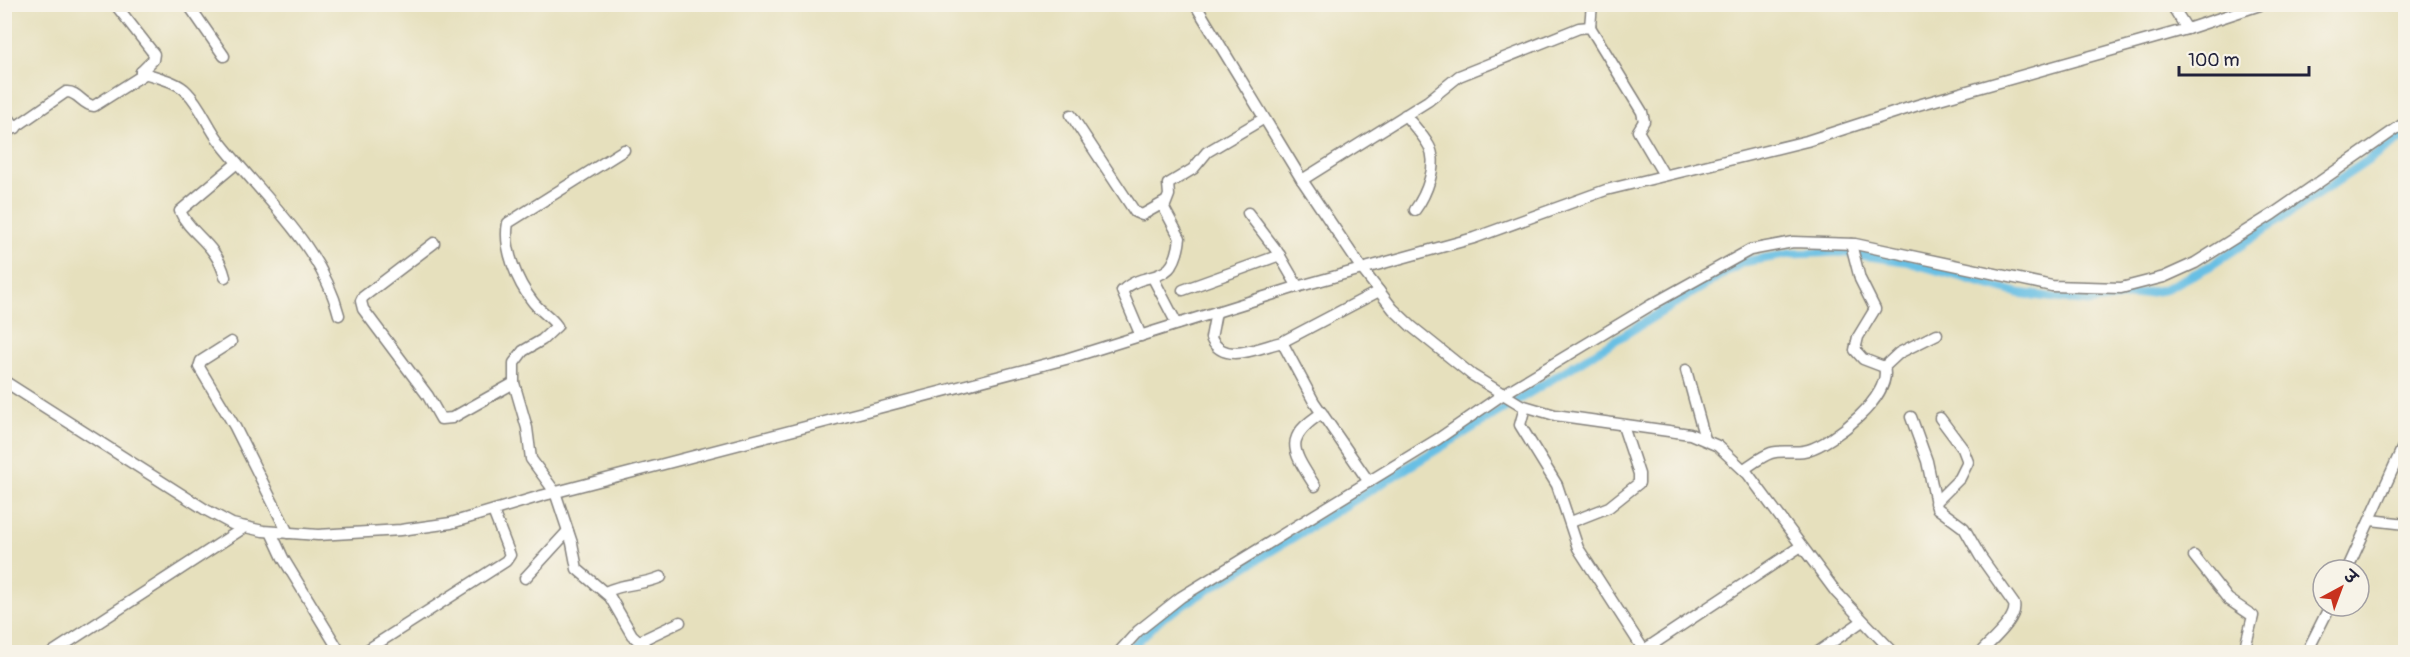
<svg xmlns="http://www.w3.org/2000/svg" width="2410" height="657" viewBox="0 0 2410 657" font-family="Pangolin,'Playpen Sans Deva',sans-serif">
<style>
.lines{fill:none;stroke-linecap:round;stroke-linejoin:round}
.canal{stroke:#67bfe4;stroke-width:9}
.minor-casing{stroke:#84817c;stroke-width:13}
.minor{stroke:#fff;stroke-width:10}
</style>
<rect width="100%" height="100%" fill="#f7f3e8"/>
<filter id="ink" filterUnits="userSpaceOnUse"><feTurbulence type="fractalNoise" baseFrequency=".0167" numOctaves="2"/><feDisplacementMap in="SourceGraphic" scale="12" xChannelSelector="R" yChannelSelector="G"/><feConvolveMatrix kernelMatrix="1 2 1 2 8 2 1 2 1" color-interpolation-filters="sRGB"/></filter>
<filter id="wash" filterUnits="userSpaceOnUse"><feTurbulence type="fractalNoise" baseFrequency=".008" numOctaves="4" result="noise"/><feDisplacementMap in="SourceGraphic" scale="24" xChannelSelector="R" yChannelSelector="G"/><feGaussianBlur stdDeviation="1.35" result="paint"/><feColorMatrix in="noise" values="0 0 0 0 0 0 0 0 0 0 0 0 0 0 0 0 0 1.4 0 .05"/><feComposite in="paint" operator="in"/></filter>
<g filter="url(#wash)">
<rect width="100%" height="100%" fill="#e6e0bd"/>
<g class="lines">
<!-- canal -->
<path class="canal" d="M1127 652 1160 619 1743 262 1790 254 1840 252 1905 261 2018 293 2088 302 2163 290 2210 266 2406 135"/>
</g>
</g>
<g filter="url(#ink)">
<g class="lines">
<!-- minor casing -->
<g class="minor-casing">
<g id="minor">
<path d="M115 4 154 54 153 60 141 72"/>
<path d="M188 4 224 56"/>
<path d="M1195 4 1302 180 1362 269 1393 309 1411 326 1472 375 1521 405 1555 415 1690 434 1718 446 1748 474 1836 592 1893 652"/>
<path d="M2171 4 2187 29"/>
<path d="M1590 27 1592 4"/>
<path d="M4 112 16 128"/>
<path d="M1071 115 1135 212 1142 215 1165 202"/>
<path d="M1405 115C1413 125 1423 135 1429 146 1439 164 1426 195 1415 210"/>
<path d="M4 135 66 92C78 91 82 105 94 106L143 75 141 72C155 77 177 81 187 92 201 106 208 127 220 142 263 197 321 245 339 315"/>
<path d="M624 150 508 223C503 248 517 282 533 302 540 311 551 317 557 326L542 340 523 351 514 363V383L527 428 531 459 555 492 572 543 577 569 610 597 632 635 651 652"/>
<path d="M1302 180 1428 101 1459 76 1579 28 1590 27 1642 112 1644 121 1638 131 1664 175"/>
<path d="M1248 213 1277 251 1298 287"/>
<path d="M434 243 363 297 361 301 363 309 428 396 441 419 452 418 514 383"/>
<path d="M225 277C216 242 190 235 180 211L237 163"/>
<path d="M1153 278 1177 324"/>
<path d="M1183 290 1280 255"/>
<path d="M1216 312 1211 338C1223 366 1260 347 1282 342"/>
<path d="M1141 336 1122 291C1147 267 1174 290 1180 238L1164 208 1169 195 1168 184 1193 169 1207 152 1263 119"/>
<path d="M231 342 201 361 199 367 235 427 288 533"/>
<path d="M1884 367 1899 353 1937 334"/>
<path d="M1686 370 1705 439"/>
<path d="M4 381 206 510 232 524 263 531 318 535 401 530 451 523 541 496 1066 359 1293 288 1474 238 1606 190 1807 141 1918 105 2187 29 2263 4"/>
<path d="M1525 407 1520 425 1557 485 1578 548 1645 652"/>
<path d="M1911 417 1927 461 1937 508 1964 528 1980 556 2014 604C2018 619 1991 641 1981 652"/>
<path d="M1744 469C1752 464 1762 456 1771 453 1783 449 1796 454 1808 450 1833 443 1893 396 1884 367L1863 359 1855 350 1858 337 1875 309 1860 279 1851 244"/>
<path d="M1369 482 1314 402 1282 342 1379 291"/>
<path d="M1315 486C1293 451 1282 439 1322 413"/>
<path d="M1935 503 1960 478 1968 462 1963 449 1940 418"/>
<path d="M2371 520 2406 524"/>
<path d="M1571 522 1609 507 1639 483V474L1623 426"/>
<path d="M271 532 283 558 340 652"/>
<path d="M2194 556 2228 599 2253 616 2244 652"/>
<path d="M2347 570 2406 440"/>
<path d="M525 578 568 531"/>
<path d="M605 592C627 582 639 586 661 577"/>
<path d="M640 641 680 622"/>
<path d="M53 652 245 527"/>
<path d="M364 652 506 561 510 555 493 511"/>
<path d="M1119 652 1138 631 1181 597 1438 439 1502 395 1651 305 1750 250 1793 242 1855 244 2052 286 2121 288 2164 277 2195 263 2273 214 2406 122"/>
<path d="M1641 652 1801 546"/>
<path d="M1818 652 1861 622"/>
<path d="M2307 652 2330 606"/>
</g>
</g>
<!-- minor -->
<use href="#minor" class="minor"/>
</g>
</g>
<!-- margin -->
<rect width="2410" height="657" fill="none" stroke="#f7f3e8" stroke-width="24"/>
<!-- north arrow -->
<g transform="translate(2341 588) rotate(41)"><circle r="28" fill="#f7f3e8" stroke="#a29fa3" stroke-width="1.5"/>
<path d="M0-4.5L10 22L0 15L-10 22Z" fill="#c8321e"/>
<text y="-9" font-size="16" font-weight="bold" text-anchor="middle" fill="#22223b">उ</text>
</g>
<!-- scale -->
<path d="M2179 66v9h130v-9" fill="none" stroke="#22223b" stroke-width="3"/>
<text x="2188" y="66" font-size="18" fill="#22223b" stroke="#f7f3e8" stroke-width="4.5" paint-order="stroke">100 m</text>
</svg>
